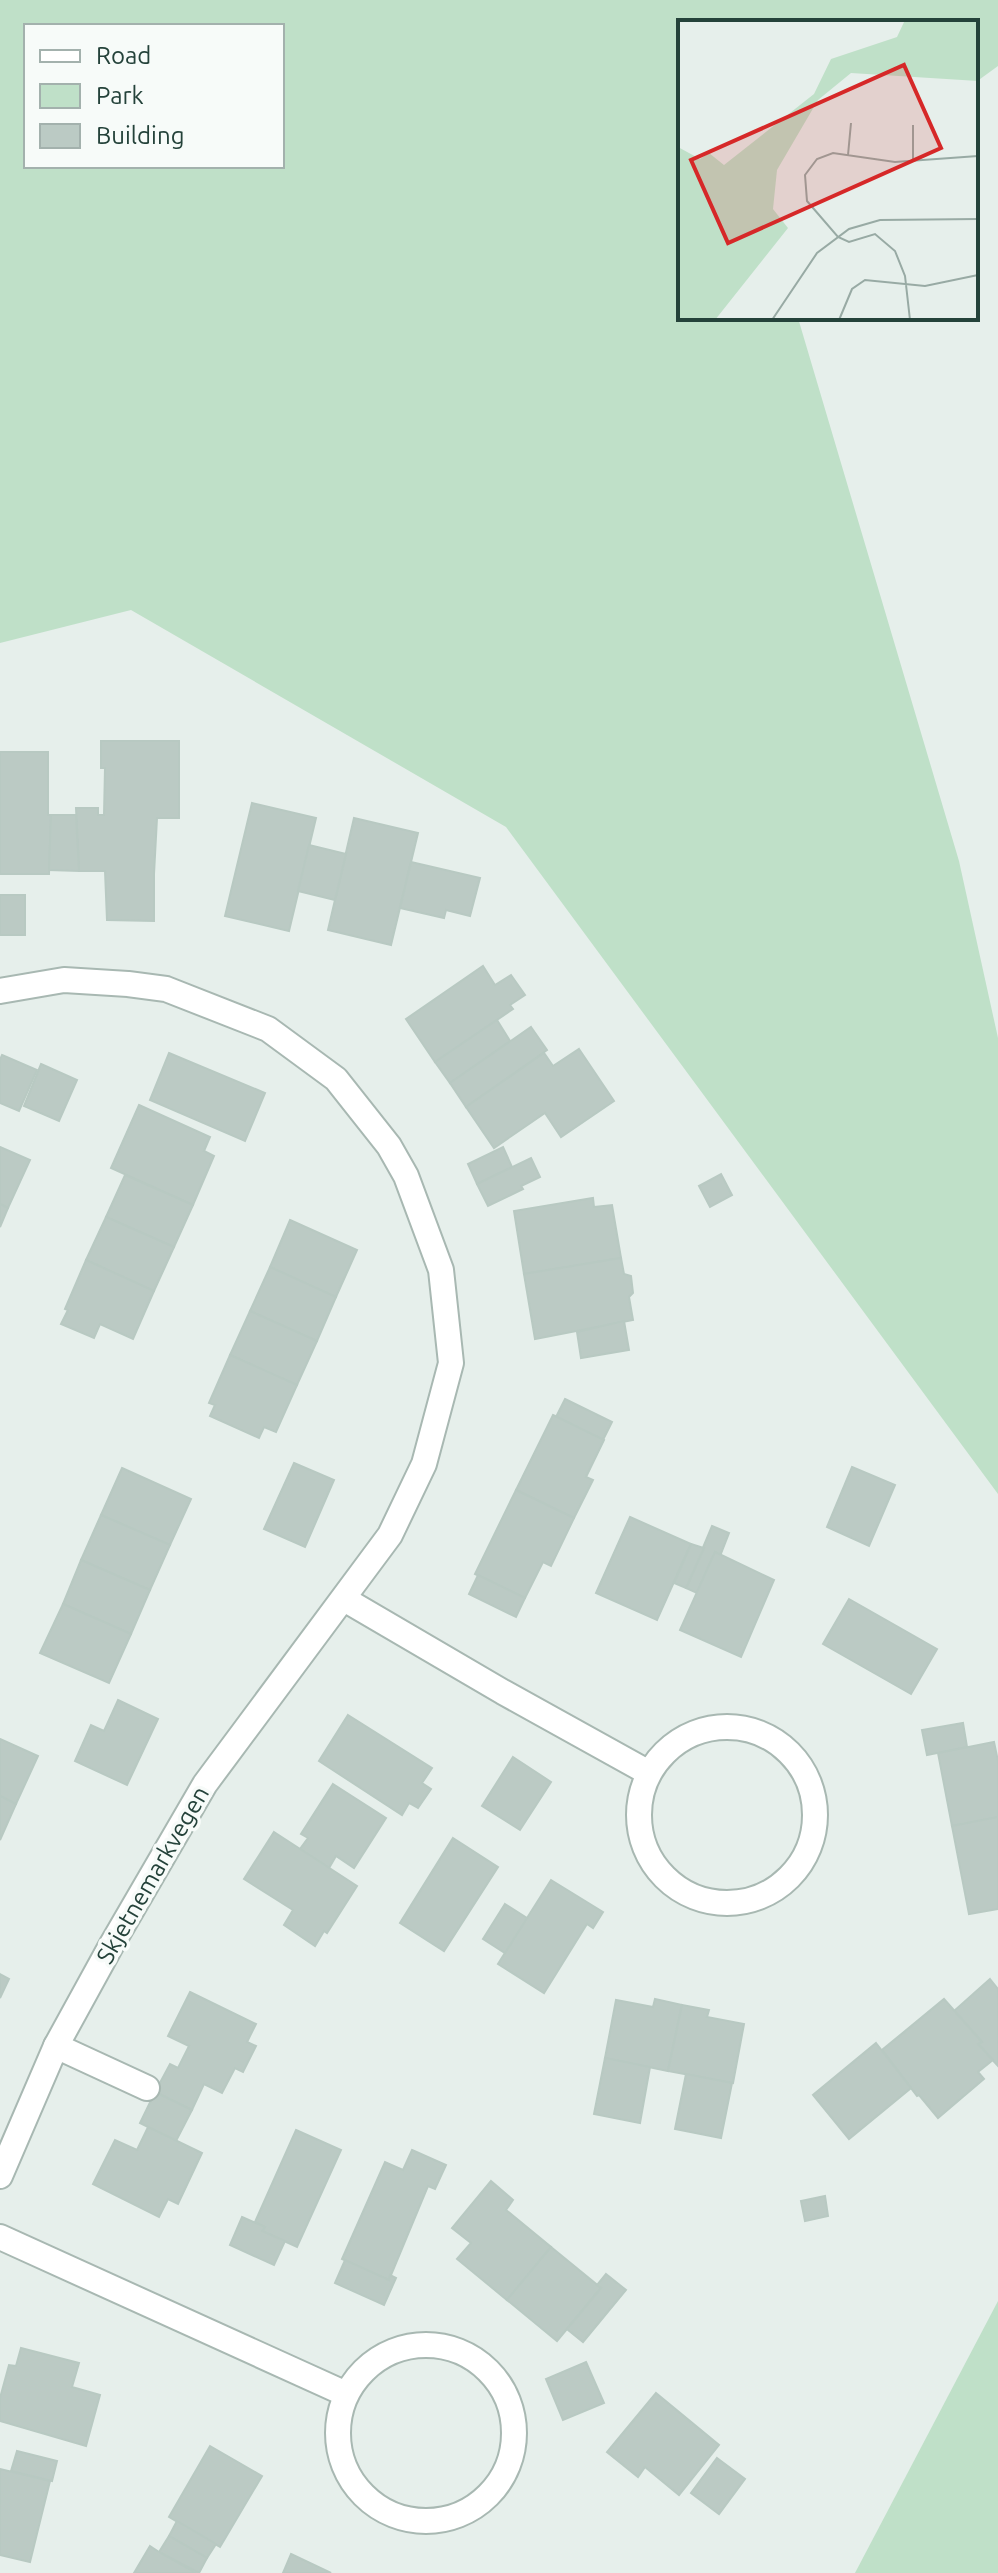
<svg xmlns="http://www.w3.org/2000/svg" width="998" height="2573" viewBox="0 0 998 2573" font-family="Ubuntu,sans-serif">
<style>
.green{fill:#bfe0c8;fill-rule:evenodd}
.building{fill:#bbcac4;stroke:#b8c9c2;stroke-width:2}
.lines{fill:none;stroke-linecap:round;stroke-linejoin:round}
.minor-casing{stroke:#a8b8b2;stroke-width:28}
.minor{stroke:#fff;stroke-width:24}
.labels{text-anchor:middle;stroke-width:7;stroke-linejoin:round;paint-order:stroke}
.street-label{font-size:24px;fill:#24423a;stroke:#f7fbf9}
.inset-road{fill:none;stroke:#98aaa4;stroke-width:2}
.view{fill:#d62828;fill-opacity:0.15;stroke:#d62828;stroke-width:4}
.inset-edge{fill:none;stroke:#24423a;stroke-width:4}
</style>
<rect width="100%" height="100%" fill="#e6efeb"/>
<!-- green -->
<g class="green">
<path d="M0 0H998V66L976 82V22H680V318H798L959 861 998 1038V1494L506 827 131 610 0 643ZM282 26V166H26V26Z"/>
<path d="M998 2301V2573H855Z"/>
</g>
<!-- building -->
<g class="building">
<path d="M101 741H179V818H157L154 874V921L107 920 105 871H79L76 808H98V815H104L105 768H101Z"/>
<path d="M0 752H48V815H51L49 874H0Z"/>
<path d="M252 803 316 818 289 931 225 916Z"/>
<path d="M51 815H76L79 871 49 870Z"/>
<path d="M354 818 418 833 391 945 328 930Z"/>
<path d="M309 845 346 854 335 900 298 891Z"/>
<path d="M411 862 480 878 470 916 446 910 444 918 400 908Z"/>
<rect x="0" y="895" width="25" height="40"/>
<path d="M483 966 495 985 511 975 525 995 510 1005 513 1009 435 1062 406 1019Z"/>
<path d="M497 1020 510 1041 450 1083 435 1062Z"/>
<path d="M531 1027 547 1050 466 1107 450 1083Z"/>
<path d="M579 1049 614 1101 561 1137 545 1113 494 1148 466 1107 544 1053 553 1066Z"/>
<path d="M169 1053 265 1093 245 1141 150 1100Z"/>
<path d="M2 1055 37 1070 19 1111 0 1103V1060Z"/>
<path d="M41 1064 77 1080 59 1121 24 1106Z"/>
<path d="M139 1105 210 1137 204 1151 214 1156 193 1205 111 1168Z"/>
<path d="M0 1147 30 1160 8 1208 0 1204Z"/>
<path d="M503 1147 512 1167 477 1184 468 1164Z"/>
<path d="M531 1158 540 1177 521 1186 523 1189 488 1206 477 1184Z"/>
<path d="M721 1174 732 1195 710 1207 699 1186Z"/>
<path d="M125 1175 193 1205 174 1247 106 1217Z"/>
<path d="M593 1198 594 1207 612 1205 621 1258 524 1274 514 1211Z"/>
<path d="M0 1204 8 1208 0 1227Z"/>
<path d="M106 1217 174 1247 154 1291 86 1260Z"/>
<path d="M290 1220 357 1250 336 1297 270 1267Z"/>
<path d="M621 1258 624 1274 631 1276 633 1293 629 1297 633 1320 535 1339 524 1274Z"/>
<path d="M86 1260 154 1291 133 1339 100 1324 94 1338 61 1324 68 1310 65 1309Z"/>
<path d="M270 1267 336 1297 317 1341 250 1311Z"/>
<path d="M250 1311 317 1341 297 1385 230 1355Z"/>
<path d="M624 1321 629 1350 581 1358 577 1332Z"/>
<path d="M230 1355 297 1385 276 1432 264 1427 259 1438 210 1416 215 1405 209 1403Z"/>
<path d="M565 1399 612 1422 603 1440 556 1417Z"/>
<path d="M553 1415 604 1440 586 1477 593 1480 574 1518 516 1490Z"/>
<path d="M294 1463 334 1480 305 1547 264 1529Z"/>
<path d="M852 1467 895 1485 869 1546 827 1527Z"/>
<path d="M122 1468 191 1499 170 1545 101 1515Z"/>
<path d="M516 1490 574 1518 551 1566 543 1562 525 1598 475 1574Z"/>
<path d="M101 1515 170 1545 150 1590 81 1560Z"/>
<path d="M630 1517 691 1544 657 1620 596 1593Z"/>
<path d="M712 1526 729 1533 720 1556 715 1552 697 1593 686 1588Z"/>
<path d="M691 1544 704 1548 686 1588 674 1583Z"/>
<path d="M715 1552 774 1580 741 1657 680 1630Z"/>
<path d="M81 1560 150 1590 131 1634 63 1604Z"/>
<path d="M478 1575 525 1598 516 1617 469 1594Z"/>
<path d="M849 1599 937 1649 911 1694 823 1644Z"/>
<path d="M63 1604 131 1634 109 1683 40 1653Z"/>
<path d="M118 1700 158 1719 127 1785 75 1761 91 1725 104 1731Z"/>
<path d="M348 1715 432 1768 422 1783 431 1789 418 1808 409 1803 402 1815 319 1761Z"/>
<path d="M963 1723 967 1747 927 1755 922 1730Z"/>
<path d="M0 1739 38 1756 16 1804 0 1796Z"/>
<path d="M994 1742 998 1761V1817L952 1826 938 1753Z"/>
<path d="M513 1757 551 1782 520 1830 482 1806Z"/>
<path d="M333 1784 386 1818 354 1868 336 1856 329 1868 300 1849 308 1838 301 1834Z"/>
<path d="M0 1796 16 1804 0 1840Z"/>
<path d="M998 1817V1909L969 1914 952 1826Z"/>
<path d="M274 1832 357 1886 327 1933 324 1931 315 1946 284 1925 293 1910 244 1879Z"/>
<path d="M453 1838 498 1867 444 1951 400 1923Z"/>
<path d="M551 1880 603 1912 593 1928 587 1924 544 1993 498 1964Z"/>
<path d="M505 1904 527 1918 505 1953 483 1939Z"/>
<path d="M0 1974 9 1979 0 1998Z"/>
<path d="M990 1979 998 1989V2066L978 2044 982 2042 954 2011Z"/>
<path d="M190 1992 256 2024 247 2042 256 2046 243 2072 235 2068 222 2093 204 2084 192 2110 155 2092 170 2064 178 2068 189 2046 168 2036Z"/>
<path d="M655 1999 682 2005 668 2071 605 2058 616 2000 653 2007Z"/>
<path d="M944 1999 982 2042 978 2044 993 2060 978 2072 984 2079 938 2118 919 2095 917 2096 882 2050Z"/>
<path d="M682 2005 709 2010 707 2017 744 2024 733 2083 668 2071Z"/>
<path d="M876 2043 911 2088 849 2139 813 2095Z"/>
<path d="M605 2058 650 2067 640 2123 594 2114Z"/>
<path d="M686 2074 732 2083 721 2138 675 2129Z"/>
<path d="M155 2092 192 2110 176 2141 140 2123Z"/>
<path d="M148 2127 202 2153 178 2204 168 2199 159 2217 93 2184 115 2140 137 2150Z"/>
<path d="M296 2130 341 2150 297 2247 262 2231 265 2227 255 2222Z"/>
<path d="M412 2150 446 2165 435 2189 428 2186 389 2280 342 2259 385 2162 403 2170Z"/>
<path d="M491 2181 513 2200 506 2210 551 2247 507 2300 457 2259 471 2243 452 2228Z"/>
<path d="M825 2196 828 2216 805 2221 801 2201Z"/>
<path d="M242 2217 265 2227 262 2231 285 2241 274 2265 230 2245Z"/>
<path d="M551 2247 601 2288 557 2341 507 2300Z"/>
<path d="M345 2260 389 2280 390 2275 396 2278 384 2305 335 2283Z"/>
<path d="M606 2274 626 2290 583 2342 567 2329 601 2288 597 2285Z"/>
<path d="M21 2348 79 2363 72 2387 100 2395 86 2446 0 2421V2398L9 2365 16 2366Z"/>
<path d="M586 2362 604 2403 563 2420 546 2379Z"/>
<path d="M656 2393 719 2445 679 2495 645 2467 638 2477 607 2452Z"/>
<path d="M210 2446 262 2476 220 2547 169 2517Z"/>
<path d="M17 2451 57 2461 52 2481 11 2471Z"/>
<path d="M717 2458 745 2479 719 2514 691 2493Z"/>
<path d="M0 2469 50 2481 30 2562 0 2555Z"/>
<path d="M177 2521 216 2544 207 2558 169 2536Z"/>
<path d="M169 2536 207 2558 199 2573 159 2552Z"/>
<path d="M150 2546 159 2552 196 2573H134Z"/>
<path d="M291 2554 331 2573H283Z"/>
</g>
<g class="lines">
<!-- minor casing -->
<g class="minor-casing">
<g id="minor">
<path d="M0 991 64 980 128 984 166 989 268 1029 336 1079 389 1146 406 1176 441 1270 451 1363 424 1464 390 1535 205 1784 112 1944 56 2046 0 2176"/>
<path d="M344 1599 503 1692 649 1773"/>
<circle cx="727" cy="1815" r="88"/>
<path d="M56 2046 147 2088"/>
<path d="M0 2237 346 2394"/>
<circle cx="426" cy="2433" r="88"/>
</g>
</g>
<!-- minor -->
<use href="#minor" class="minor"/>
</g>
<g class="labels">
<!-- street labels -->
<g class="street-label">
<text transform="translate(153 1875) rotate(-60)" y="8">Skjetnemarkvegen</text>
</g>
</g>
<!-- overview -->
<g transform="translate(678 20)">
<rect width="300" height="300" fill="#e6efeb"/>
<path d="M227 0H300V61L173 53 140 80 99 150 95 189 110 208 37 300H0V127L22 139 31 133 46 145 136 74 153 39 219 17Z" fill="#bfe0c8"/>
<path class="inset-road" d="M170 135 173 103M235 142V105M94 300 139 233 171 209 202 200 300 199M161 300 174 269 187 260 247 266 300 255M232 300 227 256 217 231 197 214 171 222 160 217 129 181 127 155 139 139 155 133 217 142 300 136"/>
<path class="view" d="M226 45 263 128 50 223 13 140Z"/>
<rect width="300" height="300" class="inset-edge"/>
</g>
<!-- legend -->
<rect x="24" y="24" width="260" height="144" fill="#f7fbf9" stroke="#a3b1ad" stroke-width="2"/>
<rect x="40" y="50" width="40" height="12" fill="#ffffff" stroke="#a3b1ad" stroke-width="2"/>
<text x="96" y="64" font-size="24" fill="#24423a">Road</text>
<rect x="40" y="84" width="40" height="24" fill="#bfe0c8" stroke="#a3b1ad" stroke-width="2"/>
<text x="96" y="104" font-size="24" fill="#24423a">Park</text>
<rect x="40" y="124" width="40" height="24" fill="#bbcac4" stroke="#a3b1ad" stroke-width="2"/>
<text x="96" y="144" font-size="24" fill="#24423a">Building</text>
</svg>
